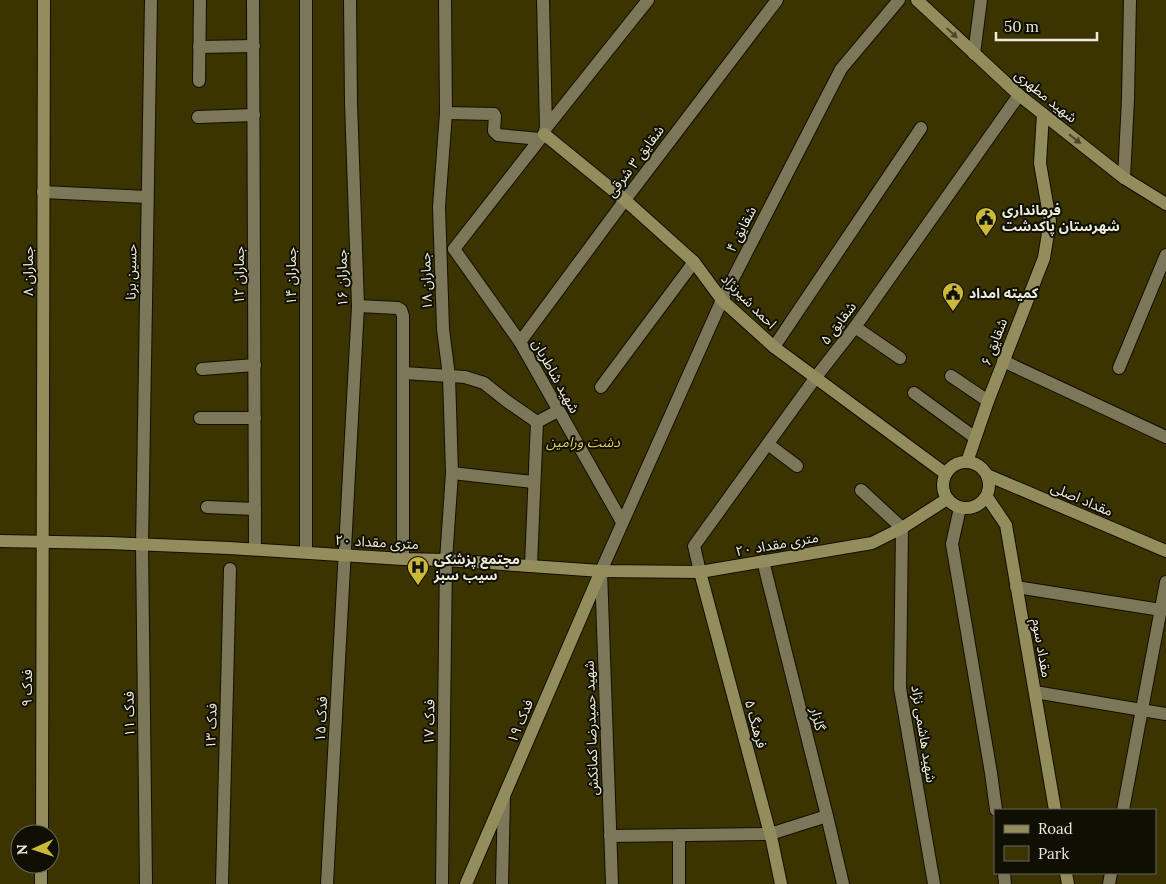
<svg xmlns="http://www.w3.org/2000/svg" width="1166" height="884" viewBox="0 0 1166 884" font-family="Lora,'Noto Sans Arabic',serif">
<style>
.green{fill:#3b3400;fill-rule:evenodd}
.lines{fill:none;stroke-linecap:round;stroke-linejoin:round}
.street-casing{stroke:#130e00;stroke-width:14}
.secondary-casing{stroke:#130e00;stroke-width:14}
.street{stroke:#7b7758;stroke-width:12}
.secondary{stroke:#938c5c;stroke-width:12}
.oneway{fill:#4b472c}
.labels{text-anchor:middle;stroke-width:4;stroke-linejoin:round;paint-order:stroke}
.street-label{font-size:14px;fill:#edebda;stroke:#100f04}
.poi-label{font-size:14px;font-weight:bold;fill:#edebda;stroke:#100f04;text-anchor:start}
.park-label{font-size:14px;font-style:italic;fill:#e2d058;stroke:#100f04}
</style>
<rect width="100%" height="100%" fill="#2a2609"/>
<!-- green -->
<path class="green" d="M0 0H1166V884H0ZM995 810H1155V873H995ZM20 834H50V864H20Z"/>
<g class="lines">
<!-- street casing -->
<g class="street-casing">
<g id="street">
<path d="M253 0 255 549"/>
<path d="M306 0V552"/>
<path d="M543 0 546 128"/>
<path d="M199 47 254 46"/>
<path d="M974 54 981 0"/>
<path d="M199 81 200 0"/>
<path d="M446 113 494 114 495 116 494 131 498 135 540 139"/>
<path d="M198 117 254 115"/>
<path d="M544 134 546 128 648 0"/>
<path d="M1124 178 1128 99 1130 0"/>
<path d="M43 192 147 197"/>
<path d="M454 249 520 342 622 522"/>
<path d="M454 249 540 139"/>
<path d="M358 306 398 308 401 310 403 316V559"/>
<path d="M855 327 900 358"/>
<path d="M520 342 625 200 777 0"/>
<path d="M774 347 921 128"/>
<path d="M1003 361 1166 437"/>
<path d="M1119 368 1166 255"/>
<path d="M202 369 255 365"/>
<path d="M404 373 465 377 484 383 508 402 537 422"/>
<path d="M951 376 988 401"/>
<path d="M601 387 694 262"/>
<path d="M914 393 974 437"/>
<path d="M200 418H255"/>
<path d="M768 444 797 466"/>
<path d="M452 473 533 482"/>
<path d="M861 490 902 528 900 688 934 884"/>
<path d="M207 507 255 509"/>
<path d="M960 508 952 544 991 773 996 810"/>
<path d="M763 561 827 816 843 884"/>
<path d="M531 565 537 422 558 411"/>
<path d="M700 572 694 546 816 377 855 327 1019 95"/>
<path d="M1016 587 1161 610"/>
<path d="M1035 692 1166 714"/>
<path d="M1123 810 1166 582"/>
<path d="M679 835V884"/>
<path d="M610 836 770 834 827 816"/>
<path d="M1004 873 1005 884"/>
<path d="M146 884 142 545 151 0"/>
<path d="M222 884 230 569"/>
<path d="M327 884 358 306 351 103 350 0"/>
<path d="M442 884 446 560 452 473 449 376 443 329 439 207 446 113 445 0"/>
<path d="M502 884 504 797"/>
<path d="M612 884 601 571 722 300 841 69 899 0"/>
<path d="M1109 884 1111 873"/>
</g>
</g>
<!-- secondary casing -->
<g class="secondary-casing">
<g id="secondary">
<path d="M917 0 1019 95 1124 178 1166 204"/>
<path d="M544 134 625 200 694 262 722 300 774 347 946 474"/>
<circle cx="966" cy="485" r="23"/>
<path d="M967 462 988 401 1044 258 1050 221 1040 163 1043 114"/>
<path d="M987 475 1166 551"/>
<path d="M987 497 1006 525 1055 810"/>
<path d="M0 541 108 543 229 548 403 559 446 560 601 571 700 572 872 543 902 528 947 499"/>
<path d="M700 572 772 841 781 884"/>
<path d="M42 834 44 0"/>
<path d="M1066 873 1068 884"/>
<path d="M41 884V864"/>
<path d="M466 884 601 571"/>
</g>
</g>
<!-- street -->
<use href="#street" class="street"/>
<!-- secondary -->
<use href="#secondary" class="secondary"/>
</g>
<!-- one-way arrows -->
<defs><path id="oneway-solid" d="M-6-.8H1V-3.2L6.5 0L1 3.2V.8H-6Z" transform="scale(1.25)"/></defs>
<g class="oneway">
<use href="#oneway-solid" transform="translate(952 33) rotate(43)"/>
<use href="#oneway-solid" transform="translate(1075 139) rotate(38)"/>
</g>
<!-- icons -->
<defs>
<g id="civic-pin" transform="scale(1.125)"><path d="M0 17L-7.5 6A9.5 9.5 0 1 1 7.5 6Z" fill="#cbb939" stroke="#100f04"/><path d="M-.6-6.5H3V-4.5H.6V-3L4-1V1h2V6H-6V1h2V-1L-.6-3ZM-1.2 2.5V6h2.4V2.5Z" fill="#111"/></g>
<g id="hospital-pin" transform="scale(1.125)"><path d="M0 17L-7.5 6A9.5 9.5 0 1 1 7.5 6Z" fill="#cbb939" stroke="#100f04"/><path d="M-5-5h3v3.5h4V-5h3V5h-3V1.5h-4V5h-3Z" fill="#111"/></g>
</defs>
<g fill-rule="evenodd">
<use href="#civic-pin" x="986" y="218"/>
<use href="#civic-pin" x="953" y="293"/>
<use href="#hospital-pin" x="418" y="567"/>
</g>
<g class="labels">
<!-- street labels -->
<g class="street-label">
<text transform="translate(1046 96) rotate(39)" y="5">شهید مطهری</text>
<text transform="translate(635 161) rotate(-53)" y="5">شقایق ۳ شرقی</text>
<text transform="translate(741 229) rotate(-63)" y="5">شقایق ۴</text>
<text transform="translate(28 271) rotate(-90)" y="5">جماران ۸</text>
<text transform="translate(131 272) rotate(-89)" y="5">حسین برنا</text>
<text transform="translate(239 275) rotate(-90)" y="5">جماران ۱۲</text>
<text transform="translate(291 276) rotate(-90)" y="5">جماران ۱۴</text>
<text transform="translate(342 278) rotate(-91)" y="5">جماران ۱۶</text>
<text transform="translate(426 281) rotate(-92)" y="5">جماران ۱۸</text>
<text transform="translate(749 301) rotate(45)" y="5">احمد شیرنژاد</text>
<text transform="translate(838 323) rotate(-53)" y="5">شقایق ۵</text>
<text transform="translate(994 342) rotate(-69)" y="5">شقایق ۶</text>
<text transform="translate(556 376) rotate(61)" y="5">شهید شاطریان</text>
<text transform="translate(1082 499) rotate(23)" y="5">مقداد اصلی</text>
<text transform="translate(377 542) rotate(3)" y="5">۲۰ متری مقداد</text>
<text transform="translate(777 544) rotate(-10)" y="5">۲۰ متری مقداد</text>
<text transform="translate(1042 648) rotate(80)" y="5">مقداد سوم</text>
<text transform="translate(27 688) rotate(-90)" y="5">فدک ۹</text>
<text transform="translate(129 714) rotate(-91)" y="5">فدک ۱۱</text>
<text transform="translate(321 719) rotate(-87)" y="5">فدک ۱۵</text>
<text transform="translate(818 719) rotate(76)" y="5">گلزار</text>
<text transform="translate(520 721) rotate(-67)" y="5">فدک ۱۹</text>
<text transform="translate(429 722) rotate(-89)" y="5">فدک ۱۷</text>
<text transform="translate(756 724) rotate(75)" y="5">فرهنگ ۵</text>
<text transform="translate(211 726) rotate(-88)" y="5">فدک ۱۳</text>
<text transform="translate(591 728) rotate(-92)" y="5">شهید حمیدرضا کمانکش</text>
<text transform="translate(924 734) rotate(81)" y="5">شهید هاشمی نژاد</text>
</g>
<!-- poi labels -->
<g class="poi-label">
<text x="1002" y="215">فرمانداری<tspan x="1002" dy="16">شهرستان پاکدشت</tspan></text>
<text x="969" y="298">کمیته امداد</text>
<text x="434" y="564">مجتمع پزشکی<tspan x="434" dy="16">سیب سبز</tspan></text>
</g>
<!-- park labels -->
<g class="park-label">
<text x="583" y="447">دشت ورامین</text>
</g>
</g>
<!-- legend -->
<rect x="994" y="809" width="162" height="65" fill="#100f04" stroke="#68675a"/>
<rect x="1004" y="825" width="25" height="8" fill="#938c5c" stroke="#68675a"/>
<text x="1038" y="834" font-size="15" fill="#edebda">Road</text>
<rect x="1004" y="846" width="25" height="15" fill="#3b3400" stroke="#68675a"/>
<text x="1038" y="859" font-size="15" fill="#edebda">Park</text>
<!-- north arrow -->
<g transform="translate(35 849) rotate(267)"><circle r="24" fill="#100f04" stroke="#68675a"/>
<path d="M0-4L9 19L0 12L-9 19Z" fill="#cbb939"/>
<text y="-8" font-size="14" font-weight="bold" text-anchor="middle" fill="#edebda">N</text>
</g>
<!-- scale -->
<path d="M996 32v8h101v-8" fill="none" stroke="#edebda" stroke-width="2.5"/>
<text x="1004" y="32" font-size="15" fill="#edebda" stroke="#100f04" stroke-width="4" paint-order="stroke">50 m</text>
</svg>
